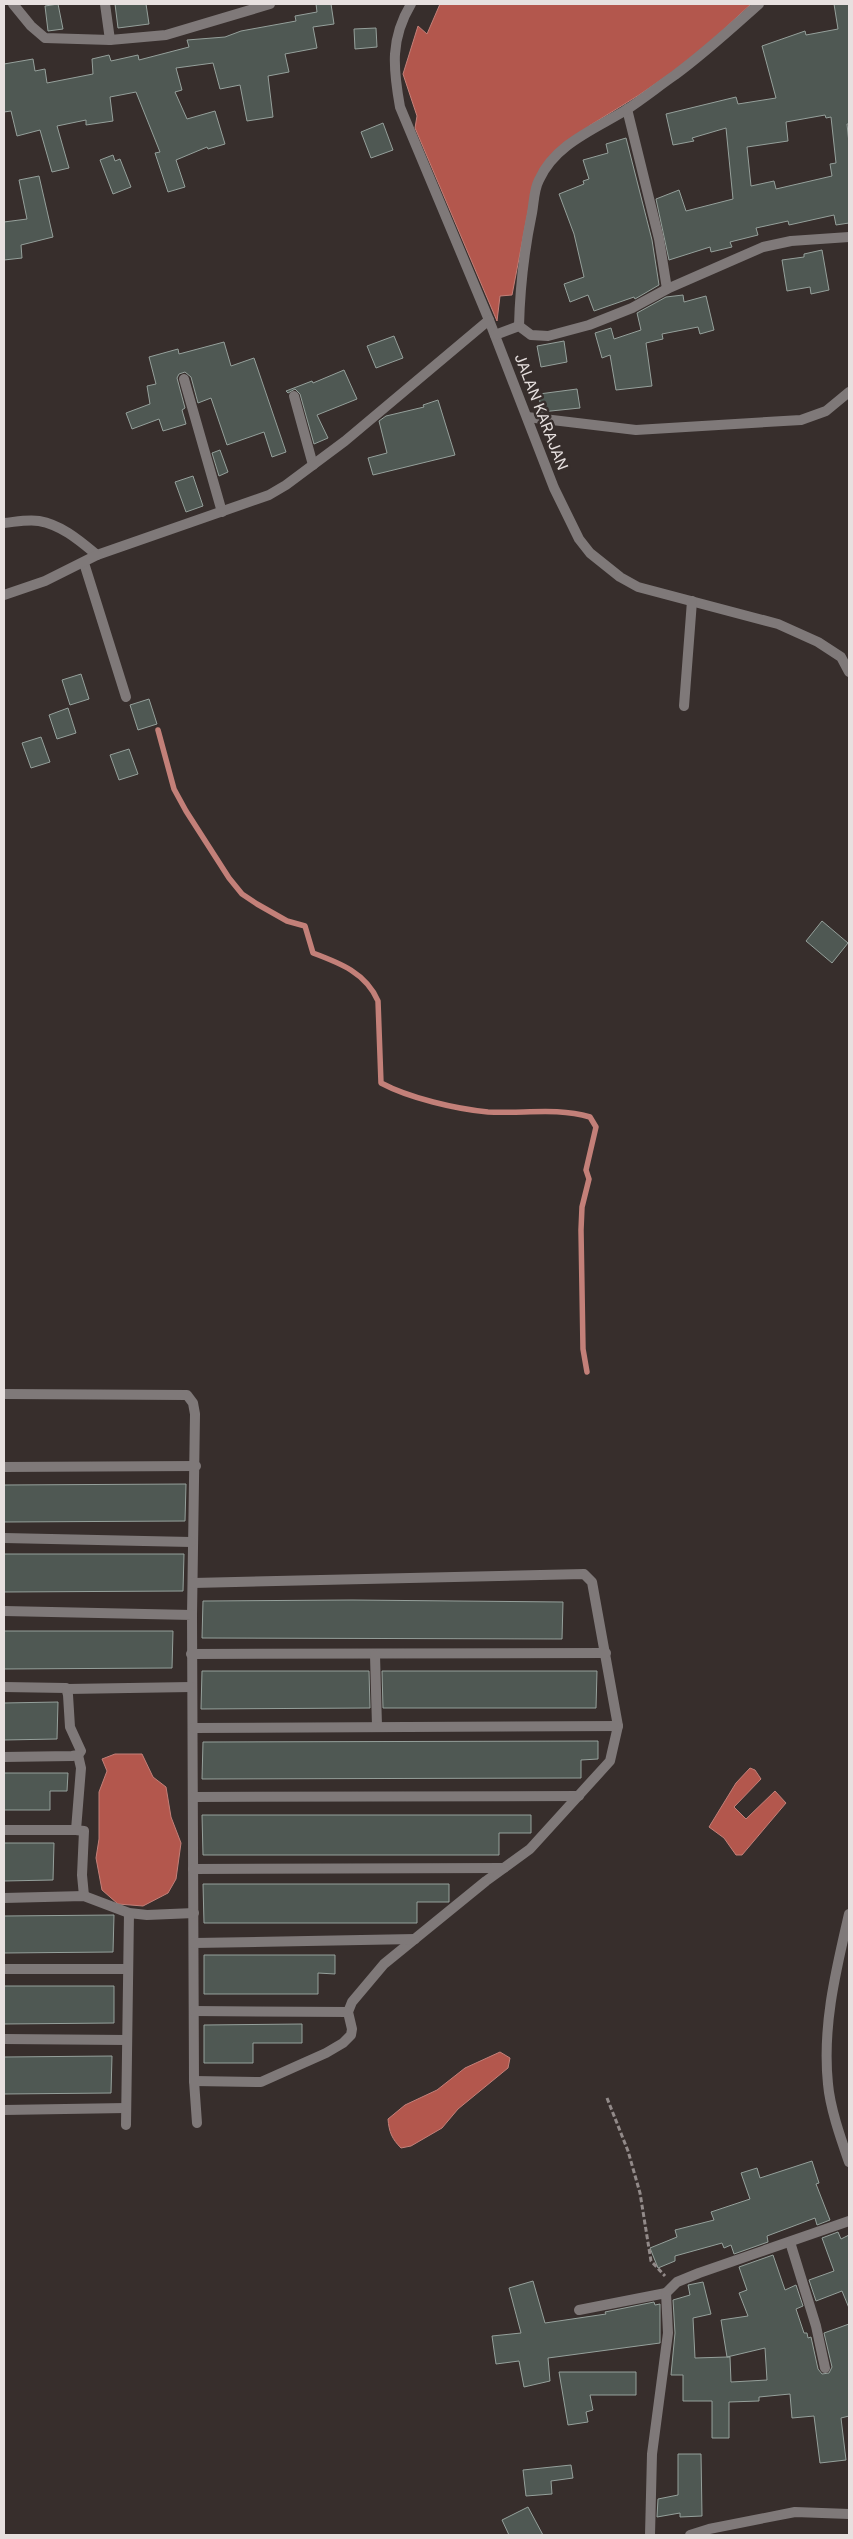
<svg xmlns="http://www.w3.org/2000/svg" width="853" height="2539" viewBox="0 0 853 2539" font-family="Inter,sans-serif">
<style>
.water{fill:#b3574d;stroke:#c38079}
.lines{fill:none;stroke-linecap:round;stroke-linejoin:round}
.stream{stroke:#c38079;stroke-width:5.5}
.building{fill:#4f5853;stroke:#95a09b;fill-rule:evenodd}
.path{stroke:#928a89;stroke-width:3;stroke-dasharray:5 2.5;stroke-linecap:butt}
.minor{stroke:#7f7979;stroke-width:10}
.labels{text-anchor:middle;stroke-width:5;stroke-linejoin:round;paint-order:stroke}
.street-label{font-size:15px;fill:#e7e0df;stroke:#372e2c}
</style>
<rect width="100%" height="100%" fill="#372e2c"/>
<!-- water -->
<g class="water">
<path d="M440 4H751L693 58 639 95 589 126 534 181 512 295 500 296 497 321 415 128 417 116 403 74 418 26 427 34Z"/>
<path d="M115 1754H142L153 1777 166 1787 171 1817 181 1843 176 1879 168 1893 143 1906 118 1904 102 1890 96 1858 99 1839V1792L107 1771 102 1759Z"/>
<path d="M750 1768 755 1770 761 1779 734 1807 746 1819 775 1791 786 1803 742 1855H736L724 1838 709 1827 736 1783Z"/>
<path d="M500 2052 510 2058 508 2068 458 2109 442 2128 411 2146 401 2148C392 2139 389 2132 388 2119L405 2105 437 2090 465 2068Z"/>
</g>
<g class="lines">
<!-- stream -->
<path class="stream" d="M158 730 174 789 186 811 229 878 242 894 257 904 287 921 305 926 313 953C340 963 366 973 378 1001L381 1083C409 1098 456 1109 488 1112 523 1114 556 1107 590 1117L596 1127 586 1170 589 1179 582 1207 581 1230 583 1349 587 1372"/>
</g>
<!-- building -->
<g class="building">
<path d="M58 4 63 29 48 31 45 6Z"/>
<path d="M115 4H146L149 24 118 28Z"/>
<path d="M316 4H331L334 24 313 27 317 48 285 54 289 72 268 76 273 117 247 121 240 85 220 89 213 63 176 68 182 90 175 92 187 119 215 111 225 144 208 149 207 147 176 160 185 187 168 192 155 153 160 152 136 92 110 97 113 121 86 125V120L57 126 69 168 52 172 40 130 17 136 11 111 4 112V64L33 59 35 71 45 69 47 83 93 74 92 59 109 55 111 61 138 55 139 60 189 47 187 40 225 37 241 31 296 21 295 16 317 12Z"/>
<path d="M834 4H849V124H847L849 143V223L836 225 834 215 789 225 788 221 756 228 758 235 730 242 732 247 711 252 710 247 669 260 656 199 679 190 686 211 733 199 726 128 692 138 694 141 673 145 666 114 736 97 738 104 776 98 762 46 805 31 806 35 838 29ZM825 115 826 118 831 117 836 163 830 164 832 176 776 189 774 181 751 186 747 147 788 141 786 122Z"/>
<path d="M376 28 377 47 355 49 354 29Z"/>
<path d="M383 123 393 150 371 158 361 132Z"/>
<path d="M626 138 652 240 659 285 635 299 634 297 594 311 588 295 570 302 564 284 584 277 574 234 559 194 584 184 583 181 589 179 583 160 608 153 606 144Z"/>
<path d="M113 155 115 161 120 159 131 187 113 194 100 160Z"/>
<path d="M39 176 53 237 21 245 22 258 4 260V222L27 219 19 180Z"/>
<path d="M822 250 829 290 811 294 810 287 787 291 782 260 804 257V254Z"/>
<path d="M683 295 684 302 706 296 714 330 700 334 698 327 662 334 663 339 646 343 652 386 616 390 610 355 602 358 595 333 611 328 614 339 641 330 637 313 666 297Z"/>
<path d="M394 336 403 358 376 368 367 346Z"/>
<path d="M564 341 567 362 541 367 537 346Z"/>
<path d="M224 342 231 366 254 358 286 452 272 457 264 432 227 445 211 398 198 403 191 377 185 372 179 374 177 378 185 408 182 410 186 424 163 431 159 419 132 429 126 413 150 404 147 386 156 384 149 357 178 349 179 354Z"/>
<path d="M344 370 357 399 317 415 328 438 314 444 300 394 295 389 288 393 286 391 312 381 313 383Z"/>
<path d="M577 389 580 408 541 412 539 394Z"/>
<path d="M438 400 455 455 373 475 368 458 387 453 379 421 386 416 424 407 423 405Z"/>
<path d="M220 450 228 472 219 476 212 453Z"/>
<path d="M193 476 203 506 186 512 175 482Z"/>
<path d="M81 674 89 699 70 705 62 680Z"/>
<path d="M149 699 157 724 138 730 130 705Z"/>
<path d="M68 708 76 733 57 739 49 715Z"/>
<path d="M41 737 50 762 31 768 22 743Z"/>
<path d="M129 749 138 774 119 780 110 755Z"/>
<path d="M822 921 848 943 832 963 806 941Z"/>
<path d="M186 1484 185 1521 4 1522V1485Z"/>
<path d="M4 1554H184L183 1591 4 1592Z"/>
<path d="M352 1600 563 1602 562 1639 202 1638 203 1601Z"/>
<path d="M4 1631H173L172 1668 4 1669Z"/>
<path d="M202 1671H369L370 1708 201 1709Z"/>
<path d="M382 1671H597L596 1708H383Z"/>
<path d="M58 1702 57 1739 4 1740V1703Z"/>
<path d="M598 1741V1759L581 1760V1778L202 1779 203 1742Z"/>
<path d="M4 1773H68L67 1791H50V1810H4Z"/>
<path d="M202 1815H531V1833H499V1855H203Z"/>
<path d="M4 1843H54L53 1880 4 1881Z"/>
<path d="M203 1884H449V1902H417V1923H204Z"/>
<path d="M114 1915 113 1952 4 1953V1916Z"/>
<path d="M204 1955H335V1974L318 1973V1994H204Z"/>
<path d="M4 1986H114V2023L4 2024Z"/>
<path d="M302 2024V2043H253V2063H204V2025Z"/>
<path d="M112 2056 111 2093 4 2094V2057Z"/>
<path d="M812 2161 819 2183 816 2184 830 2220 817 2225 815 2218 767 2236 768 2242 734 2254 731 2245 724 2248 722 2243 675 2256V2261L658 2268 650 2248 677 2237 675 2230 714 2220 711 2212 750 2199 741 2173 757 2168 760 2178Z"/>
<path d="M838 2232 841 2239 849 2235V2308L842 2291 816 2301 809 2280 834 2271 822 2238Z"/>
<path d="M773 2255 785 2290 796 2285 803 2306 796 2309 804 2333H807L808 2338 811 2337 818 2369 822 2374 829 2373 832 2367 824 2333 849 2324V2416L841 2418 846 2460 820 2463 814 2416 792 2418 790 2394 759 2397V2401L729 2402V2438H712V2401H683V2375H671L675 2333 673 2300 690 2295 688 2285 703 2282 711 2314 693 2318 695 2358 727 2357 721 2320 748 2316 739 2293 747 2290 739 2267ZM765 2348 767 2380 731 2382 730 2357H727Z"/>
<path d="M533 2281 545 2323 606 2314 605 2312 654 2302 655 2305 660 2304V2343L548 2358 550 2381 524 2387 519 2361 496 2364 492 2336 521 2333 509 2288Z"/>
<path d="M559 2372H636V2395H590L593 2410 586 2412 588 2422 568 2425Z"/>
<path d="M678 2454H701L702 2516 680 2517V2513L657 2517 658 2499 678 2495Z"/>
<path d="M571 2465 573 2478 551 2481 552 2494 526 2496 523 2470Z"/>
<path d="M528 2507 543 2535H509L502 2520Z"/>
</g>
<g class="lines">
<!-- path -->
<path class="path" d="M607 2098 628 2151 640 2193 651 2261 665 2276"/>
<!-- minor -->
<g class="minor">
<path d="M13 4 31 26 45 38 110 40 166 35 270 4"/>
<path d="M105 4 110 40"/>
<path d="M411 4C390 39 393 68 400 107L489 320 554 488 579 539 590 553 620 577 638 587 778 624 818 642 841 657 849 672"/>
<path d="M627 109 659 239 667 289"/>
<path d="M519 326C520 287 524 251 532 213 534 202 534 189 539 180 555 144 595 129 626 110 643 99 659 86 675 75 705 53 732 28 759 4"/>
<path d="M495 335 519 326 531 335 548 336 589 325 632 308 667 289 763 247 791 241 849 237"/>
<path d="M184 379 222 512"/>
<path d="M294 396 313 465"/>
<path d="M527 417 636 430 801 420 826 411 849 392"/>
<path d="M4 523C15 522 28 519 39 521 62 525 80 541 97 555L269 495 286 485 345 441 489 320"/>
<path d="M84 563 126 697"/>
<path d="M4 595 45 581 97 555"/>
<path d="M684 706 692 601"/>
<path d="M4 1394 187 1395 193 1403 195 1414 192 1615"/>
<path d="M4 1467 196 1466"/>
<path d="M4 1538 191 1542"/>
<path d="M193 1583 584 1574 592 1582 618 1726 610 1761 530 1849 486 1881 384 1964 352 2002 348 2012 352 2029 351 2035 343 2043 326 2053 261 2082 194 2081"/>
<path d="M4 1611 192 1615 194 2081 197 2123"/>
<path d="M191 1654 606 1653"/>
<path d="M375 1655 377 1726"/>
<path d="M4 1687 66 1688 68 1695 70 1727 81 1751 78 1755 72 1756 4 1757"/>
<path d="M67 1689 191 1687"/>
<path d="M193 1728 618 1726"/>
<path d="M78 1755 81 1768 76 1830 84 1831 82 1875 84 1896"/>
<path d="M193 1797 579 1796"/>
<path d="M4 1830H76"/>
<path d="M193 1869 504 1868"/>
<path d="M4 1898 84 1896 129 1913 147 1915 194 1913"/>
<path d="M849 1914C836 1970 822 2026 828 2084 830 2108 841 2139 849 2162"/>
<path d="M194 1943 415 1939"/>
<path d="M4 1969H128"/>
<path d="M194 2011 348 2012"/>
<path d="M4 2039 127 2040"/>
<path d="M4 2110 126 2108"/>
<path d="M126 2125 129 1913"/>
<path d="M790 2242 816 2326 825 2368"/>
<path d="M579 2310 666 2293"/>
<path d="M650 2535 652 2454 668 2333 666 2293 677 2282 699 2273 849 2221"/>
<path d="M690 2535 709 2529 795 2512 849 2514"/>
</g>
</g>
<g class="labels">
<!-- street labels -->
<g class="street-label">
<text transform="translate(541 412) rotate(69)" y="5">JALAN KARAJAN</text>
</g>
</g>
<!-- border -->
<rect width="853" height="2539" fill="none" stroke="#e7e0df" stroke-width="10"/>
</svg>
